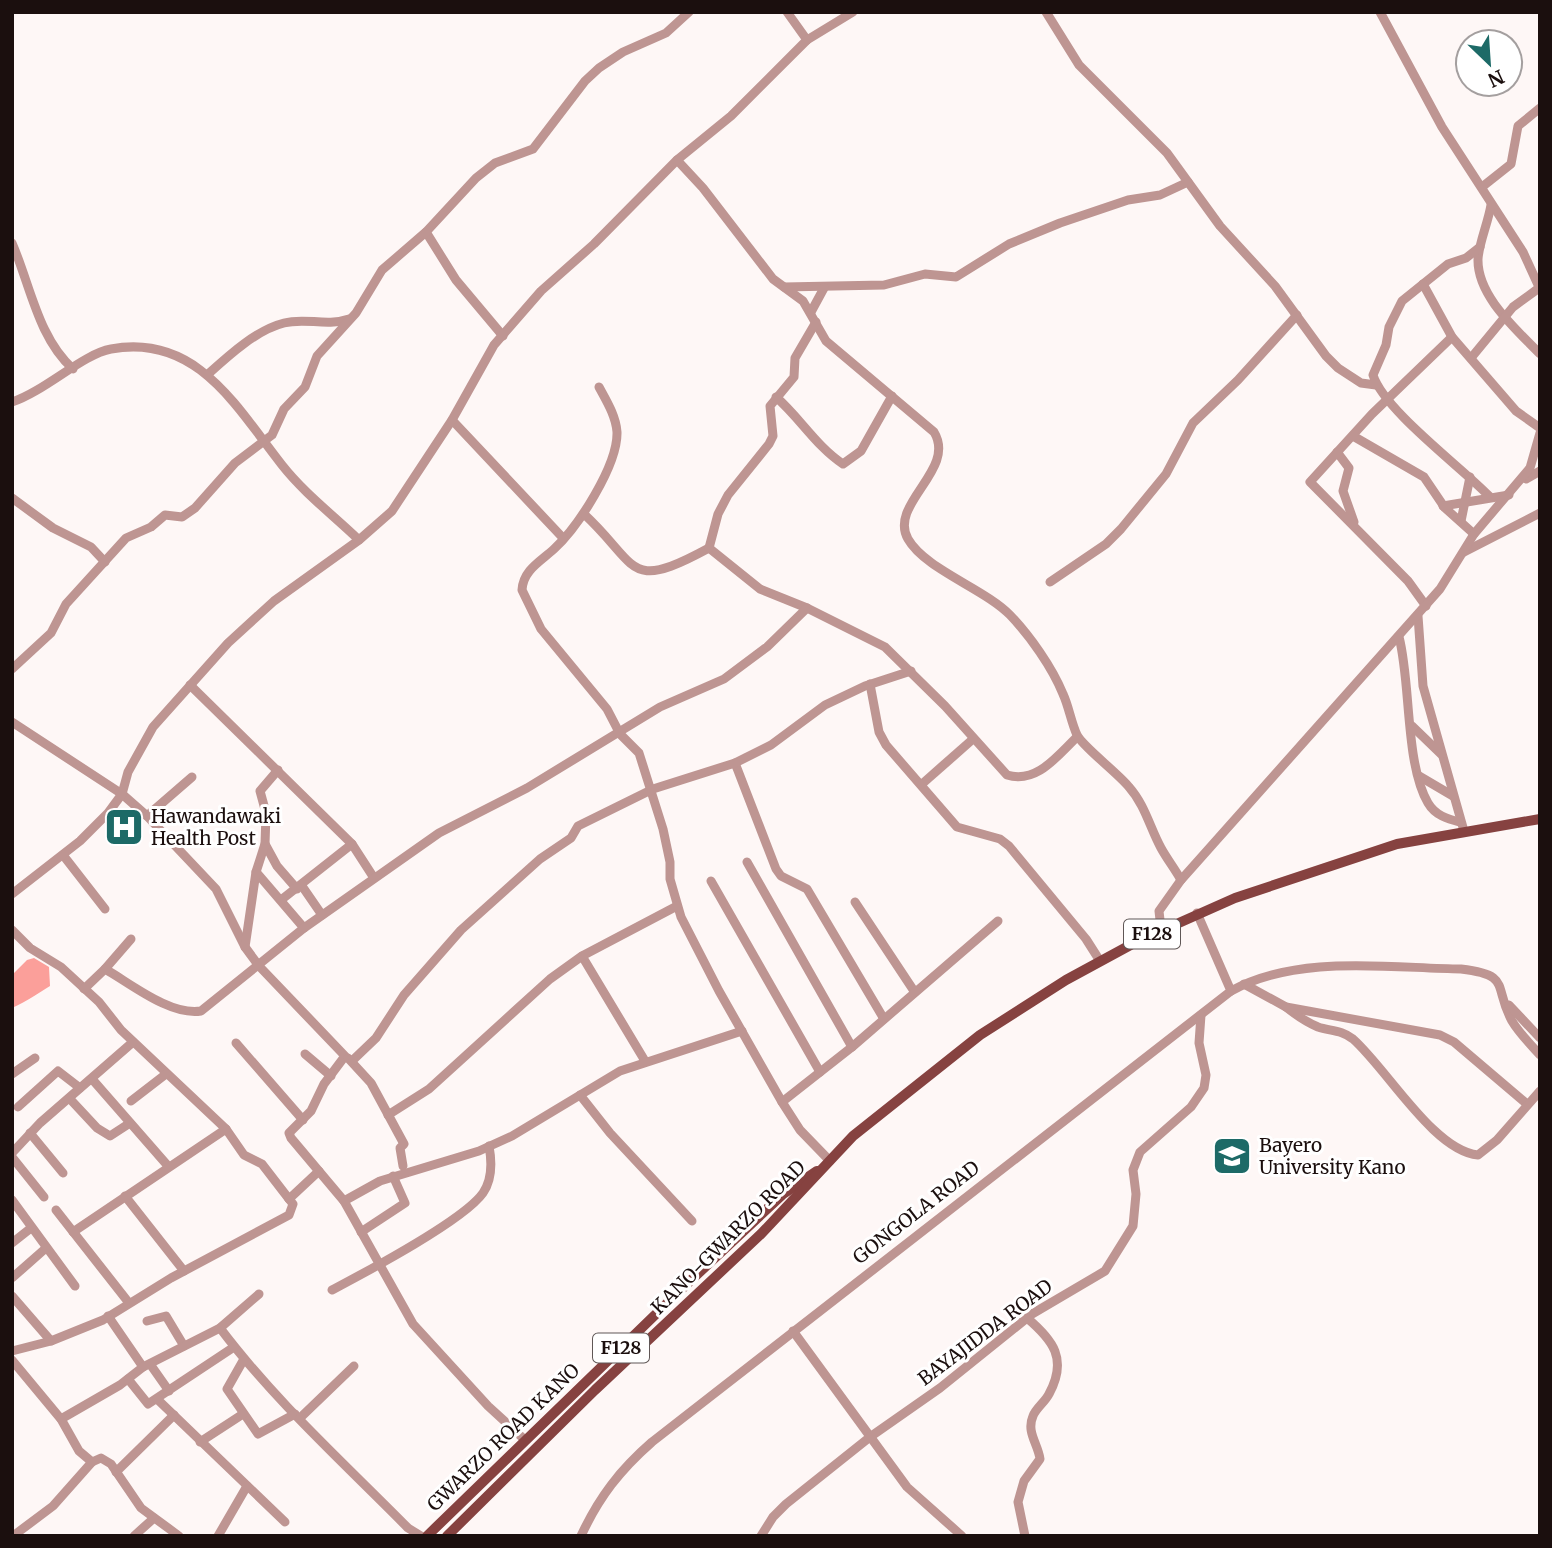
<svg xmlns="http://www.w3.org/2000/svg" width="1552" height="1548" viewBox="0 0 1552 1548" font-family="Merriweather,serif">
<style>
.water{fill:#fb9f9a}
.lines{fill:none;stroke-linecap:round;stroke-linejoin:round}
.minor{stroke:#be9592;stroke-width:9}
.major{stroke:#864240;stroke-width:10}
.labels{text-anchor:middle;stroke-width:6;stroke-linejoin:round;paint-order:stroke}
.shield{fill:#fff;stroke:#5f5756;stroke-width:2}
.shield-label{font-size:18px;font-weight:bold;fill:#1b0f0e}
.poi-label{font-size:19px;fill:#1b0f0e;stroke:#fff;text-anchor:start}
.street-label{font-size:19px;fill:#1b0f0e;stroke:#fff}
</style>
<rect width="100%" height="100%" fill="#fef7f6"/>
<!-- water -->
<path class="water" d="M34 958 49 967 50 986C38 993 28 1001 12 1008V975L27 960Z"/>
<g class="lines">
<!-- minor -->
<g class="minor">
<path d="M787 12 807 40"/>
<path d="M1046 12 1079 65 1167 153 1220 226 1275 286 1326 356 1338 368 1361 383 1376 385"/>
<path d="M1380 12 1442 127 1523 252 1540 289"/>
<path d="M677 160 703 188 773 279 803 301 826 341 934 432C957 470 888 504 908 539 925 569 985 589 1010 615 1030 636 1052 667 1063 694 1069 707 1071 722 1077 735 1082 746 1119 774 1129 787 1145 805 1150 828 1161 848 1167 859 1175 869 1181 880"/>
<path d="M1482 187 1511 164 1518 126 1540 108"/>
<path d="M1491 205C1488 223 1479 243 1478 259 1477 296 1516 329 1540 354"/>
<path d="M426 232 456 280 503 336"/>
<path d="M12 243C30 284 38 338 73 369"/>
<path d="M1480 247 1466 258 1448 264 1402 301 1389 327 1386 345 1373 375C1384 410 1460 466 1489 496"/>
<path d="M1423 284 1452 337 1516 411 1540 428"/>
<path d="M784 287 884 285 925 274 956 277 1009 244 1060 223 1128 200 1160 195 1188 182"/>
<path d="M811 312 824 288"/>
<path d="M1471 358 1513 307 1539 288"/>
<path d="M207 375C228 356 256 330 284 323 306 317 325 327 349 319"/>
<path d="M599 387C606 400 616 416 617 432 618 465 578 527 554 549 541 561 523 570 522 590L541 629 607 709 620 734 639 753 663 829 670 862V879L681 917 719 991 782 1102 800 1130 830 1161"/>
<path d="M776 397C800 418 816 446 843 464L861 451 892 396"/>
<path d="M12 402C45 391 83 354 111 349 197 333 237 408 282 465 304 493 333 515 359 540"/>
<path d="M452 420 563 538"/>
<path d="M1353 436 1424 477 1445 508 1474 534"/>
<path d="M1337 452 1349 468 1343 491 1354 522"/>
<path d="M1526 479 1540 471"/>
<path d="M12 498 53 528 91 547 105 562"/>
<path d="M1443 506 1509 495"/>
<path d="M584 514C640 566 626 593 709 548"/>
<path d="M1461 521 1470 477"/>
<path d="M709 548 760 589 807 608 885 647 945 706 1007 775C1037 784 1057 756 1077 737"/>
<path d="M709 548 718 514 728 495 769 444 773 436 770 406 794 377 795 358 816 322"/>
<path d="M1464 552 1540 513"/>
<path d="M1050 582 1106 544 1121 529 1166 474 1193 423 1238 380 1297 315"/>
<path d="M1426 606 1408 581 1310 482 1372 414 1452 337"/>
<path d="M1418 616 1423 686 1464 831"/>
<path d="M1399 637C1411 682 1405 764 1428 803 1435 815 1447 819 1460 822"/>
<path d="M12 669 51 633 66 604 126 538 151 527 165 515 182 517 195 508 235 463 272 435 284 409 305 387 317 356 356 313 382 270 426 232 476 178 495 163 533 149 585 81 599 68 623 52 666 33 689 12"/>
<path d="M870 684 879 732 886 745 957 827 1000 839 1009 846 1086 939 1100 961"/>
<path d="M190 685 352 844 374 878"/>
<path d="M12 722 122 794 147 816 216 889 245 947 259 966 345 1056 324 1084 311 1111 289 1133 291 1138 344 1201 413 1324 488 1406 525 1440"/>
<path d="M1412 726 1441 754"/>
<path d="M735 763 776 869 781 876 807 889 884 1019"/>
<path d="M1419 776 1453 796"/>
<path d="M922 784 973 739"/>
<path d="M147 816 192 777"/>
<path d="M265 844 277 866 297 889"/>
<path d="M63 855 105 909"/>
<path d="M747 862 852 1047"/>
<path d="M256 872 304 928"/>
<path d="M711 881 820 1072"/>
<path d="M302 886 322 915"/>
<path d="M12 894 80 841 108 813 122 794 128 772 153 727 228 643 274 601 359 540 392 511 452 420 494 345 541 291 594 244 677 160 731 116 807 40 853 12"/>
<path d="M281 900 352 844"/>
<path d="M855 902 914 991"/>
<path d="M1161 929 1159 911 1181 880 1440 589 1474 534 1530 468 1540 433"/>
<path d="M12 930 30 948 61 967 99 1002 121 1030 226 1129 244 1155 262 1164 289 1199"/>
<path d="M245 947 256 872 265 844 266 813 260 791 278 770"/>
<path d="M582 956 645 1061"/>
<path d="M105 969 131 939"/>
<path d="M1244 984 1286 1007 1440 1035 1454 1042 1527 1104"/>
<path d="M84 989 105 969C130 983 170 1016 201 1011L304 928 439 833 527 788 660 707 724 679 767 647 807 608"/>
<path d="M1231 991C1298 954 1387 968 1461 969 1512 975 1493 986 1512 1021 1519 1033 1530 1044 1540 1055"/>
<path d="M1509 1005 1540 1038"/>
<path d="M1286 1007C1296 1015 1306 1022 1318 1027 1330 1031 1342 1030 1353 1039 1387 1069 1434 1151 1478 1155L1497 1140 1540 1091"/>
<path d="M236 1043 303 1120"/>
<path d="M305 1054 331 1076"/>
<path d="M348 1058 371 1083 404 1144 400 1148 403 1166"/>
<path d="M353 1060 376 1038 404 995 461 930 540 859 571 838 578 826 653 789 735 763 771 745 825 705 865 686 911 671"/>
<path d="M12 1074 35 1058"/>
<path d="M92 1079 168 1166"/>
<path d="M580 1095 610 1133 692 1221"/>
<path d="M70 1099 97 1128 110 1136 130 1123"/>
<path d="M131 1101 166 1074"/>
<path d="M782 1102 852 1047 998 921"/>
<path d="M18 1107 58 1071 80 1088"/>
<path d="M388 1115 429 1089 550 979 582 956 677 906"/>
<path d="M30 1133 63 1173"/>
<path d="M12 1153 40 1123 133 1042"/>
<path d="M12 1157 44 1197"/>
<path d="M125 1196 184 1271"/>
<path d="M12 1200 75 1286"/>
<path d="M344 1201 380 1181 479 1151 512 1136 620 1071 742 1031"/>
<path d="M56 1210 129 1303"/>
<path d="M73 1232 226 1129"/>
<path d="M361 1232 405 1203 393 1176"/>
<path d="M12 1243 31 1228"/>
<path d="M12 1278 46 1248"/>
<path d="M332 1290C366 1272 463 1221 483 1193 492 1180 492 1162 489 1146"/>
<path d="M12 1296 51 1341"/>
<path d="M108 1316 143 1367"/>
<path d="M147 1321 166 1316 184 1346"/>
<path d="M220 1328C275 1401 344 1463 408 1528L421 1536"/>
<path d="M793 1331 907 1487 962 1536"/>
<path d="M12 1351 51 1341 103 1320 171 1278 289 1215 293 1204 289 1199 319 1171"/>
<path d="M244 1359 227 1389 258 1434 295 1414"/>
<path d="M12 1360 61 1419 79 1451 92 1462 53 1506 13 1536"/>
<path d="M150 1364 169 1391"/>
<path d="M128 1379 148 1404 234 1347"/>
<path d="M157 1399 285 1522"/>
<path d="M300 1418 354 1366"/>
<path d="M61 1419 120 1385 143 1367 220 1328 259 1294"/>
<path d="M200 1442 243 1414"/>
<path d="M92 1462 101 1458 111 1464 141 1508 179 1536"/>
<path d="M116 1472 174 1415"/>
<path d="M134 1536 154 1518"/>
<path d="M218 1536 247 1486"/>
<path d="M581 1536C599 1497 620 1470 652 1442L1231 991 1197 913"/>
<path d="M761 1536 773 1517 786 1504 870 1437 940 1388 1032 1314 1105 1271 1133 1226 1136 1194 1133 1170 1140 1152 1191 1107 1204 1088 1206 1075 1199 1043 1201 1015"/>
<path d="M1025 1536 1018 1502 1024 1481 1040 1459C1038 1444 1026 1432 1033 1416 1036 1408 1045 1402 1049 1394 1068 1359 1053 1340 1027 1318"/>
</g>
<!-- major -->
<g class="major">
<path d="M427 1536 688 1283 783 1194 817 1171"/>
<path d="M447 1536 595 1390 761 1234 853 1136 980 1035 1066 980 1136 942 1235 898 1397 844 1540 819"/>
</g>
</g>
<!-- icons -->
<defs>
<g id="hospital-square" transform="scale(2.0125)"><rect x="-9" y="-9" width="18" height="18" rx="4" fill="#1d6a67" stroke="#fff"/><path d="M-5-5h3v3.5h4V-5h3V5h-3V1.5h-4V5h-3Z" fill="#fff"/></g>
<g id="university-square" transform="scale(2.0125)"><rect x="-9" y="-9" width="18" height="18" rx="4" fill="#1d6a67" stroke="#fff"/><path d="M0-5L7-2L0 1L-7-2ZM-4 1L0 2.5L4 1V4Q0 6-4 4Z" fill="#fff"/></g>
</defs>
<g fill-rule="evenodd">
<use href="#hospital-square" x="124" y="827"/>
<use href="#university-square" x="1232" y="1156"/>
</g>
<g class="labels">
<!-- shield labels -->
<g class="shield">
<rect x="1124" y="919.5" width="56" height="29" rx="5"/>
<rect x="593" y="1333.5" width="56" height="29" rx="5"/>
</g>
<g class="shield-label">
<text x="1152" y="940">F128</text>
<text x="621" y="1354">F128</text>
</g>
<!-- poi labels -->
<g class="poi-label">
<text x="151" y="823">Hawandawaki<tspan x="151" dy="22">Health Post</tspan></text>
<text x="1259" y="1152">Bayero<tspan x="1259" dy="22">University Kano</tspan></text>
</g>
<!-- street labels -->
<g class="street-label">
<text transform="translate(916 1212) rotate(-38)" y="7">GONGOLA ROAD</text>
<text transform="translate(728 1237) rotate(-45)" y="7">KANO-GWARZO ROAD</text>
<text transform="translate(985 1332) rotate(-37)" y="7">BAYAJIDDA ROAD</text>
<text transform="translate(503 1437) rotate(-44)" y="7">GWARZO ROAD KANO</text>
</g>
</g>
<!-- border -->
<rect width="1552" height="1548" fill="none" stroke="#1b0f0e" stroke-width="28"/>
<!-- north arrow -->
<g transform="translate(1489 63) rotate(155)"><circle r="33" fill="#ffffff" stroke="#a49f9f" stroke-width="2"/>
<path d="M0-5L12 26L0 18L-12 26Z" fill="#1d6a67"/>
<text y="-10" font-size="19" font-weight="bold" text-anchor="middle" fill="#1b0f0e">N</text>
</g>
</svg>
